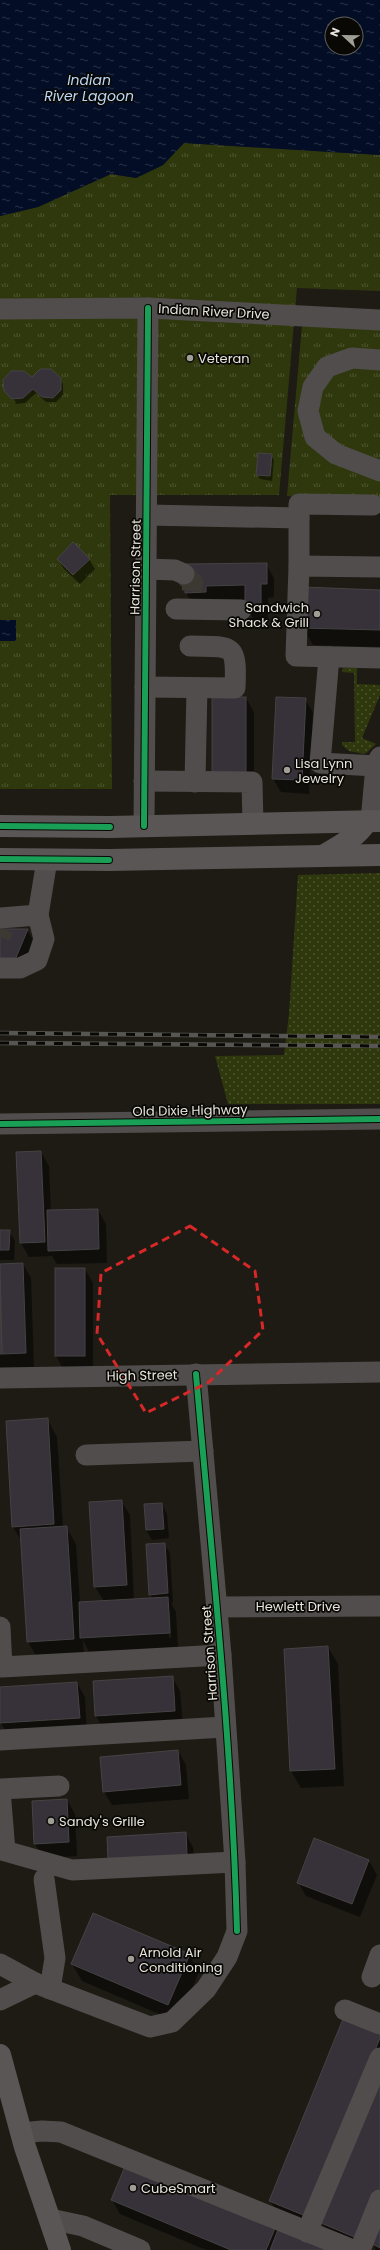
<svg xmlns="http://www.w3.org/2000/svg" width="380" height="2250" viewBox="0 0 380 2250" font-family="Poppins,sans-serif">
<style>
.grass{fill:url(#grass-dots)}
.park{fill:url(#park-tufts)}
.water{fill:url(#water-ripples);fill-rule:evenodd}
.shadow{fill:#0007;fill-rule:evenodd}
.building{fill:#37313a;stroke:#454343}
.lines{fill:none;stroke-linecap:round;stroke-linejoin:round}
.minor-tunnel{stroke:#3b3932;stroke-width:21;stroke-dasharray:21 10;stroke-linecap:butt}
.minor{stroke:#504d4c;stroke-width:21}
.major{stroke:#595655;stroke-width:22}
.rail-casing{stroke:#585653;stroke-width:4.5}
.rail{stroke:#090804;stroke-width:3;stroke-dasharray:9;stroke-linecap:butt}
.cycleway-casing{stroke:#090804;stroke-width:8}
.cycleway{stroke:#1a9f57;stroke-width:6}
.marked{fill:none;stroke:#d62828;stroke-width:3;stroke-dasharray:8 5;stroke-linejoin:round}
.poi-dot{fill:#a09e95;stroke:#090804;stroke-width:1.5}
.labels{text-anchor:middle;stroke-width:3.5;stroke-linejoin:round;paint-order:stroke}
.street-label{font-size:13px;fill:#e6e4db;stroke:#090804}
.poi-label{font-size:13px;fill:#e6e4db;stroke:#090804;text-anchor:start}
.water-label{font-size:14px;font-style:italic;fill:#bbd7f8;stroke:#090804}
</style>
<defs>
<pattern id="grass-dots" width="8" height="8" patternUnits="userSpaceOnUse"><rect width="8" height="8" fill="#2f380d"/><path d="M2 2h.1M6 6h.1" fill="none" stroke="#4d5530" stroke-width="1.8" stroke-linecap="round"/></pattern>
<pattern id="park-tufts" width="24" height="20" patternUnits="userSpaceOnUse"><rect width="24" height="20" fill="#2f380d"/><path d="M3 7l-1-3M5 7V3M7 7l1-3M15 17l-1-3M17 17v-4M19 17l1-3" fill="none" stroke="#4d5530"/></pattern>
<pattern id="water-ripples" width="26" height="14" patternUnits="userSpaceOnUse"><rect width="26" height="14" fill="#030e26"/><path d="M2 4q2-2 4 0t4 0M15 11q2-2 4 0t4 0" fill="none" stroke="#283145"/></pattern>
</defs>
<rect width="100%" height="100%" fill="#1d1b14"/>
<!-- grass -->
<g class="grass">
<path d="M343 668H357V684L380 685V695L362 738 376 744 365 754 349 751 342 745V742H355L354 673 342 672Z"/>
<path d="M380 873V1104H228L215 1056 284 1055 289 1014 298 875Z"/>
</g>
<!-- park -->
<g class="park">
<path d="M184 143 380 155V291L297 288 279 495H110L112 789H0V216L38 207 111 174 136 178 163 165Z"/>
<path d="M302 325 380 329V503L287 496Z"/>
</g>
<!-- water -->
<g class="water">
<path d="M0 0H380V155L184 143 163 165 136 178 111 174 38 207 0 216ZM332 24H356V48H332Z"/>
<path d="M16 620V641H0V620Z"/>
</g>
<!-- shadow -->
<g class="shadow">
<path d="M32 379H60L63 384V395L56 402H46L36 393 25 403 15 404 16 402 5 391Z"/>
<path d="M271 455 274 460 272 481 260 479 257 475Z"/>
<path d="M58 559H89L95 569 80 584 64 569Z"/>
<path d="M266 564 274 578V597L268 598V620H254L246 606V599H214L194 607 186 593Z"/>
<path d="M380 591V647L313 645 303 628Z"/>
<path d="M246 698 254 712V786H221Z"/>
<path d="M305 699 313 713 309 794 281 792 273 779Z"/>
<path d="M0 930H27L35 943 23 974Z"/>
<path d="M41 1152 49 1166 51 1211 98 1210 106 1224 107 1263 57 1264 52 1256 29 1257 21 1243Z"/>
<path d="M0 1231H9L15 1241 14 1260H0Z"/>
<path d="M23 1264 31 1278 34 1367 0 1368V1265Z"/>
<path d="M56 1269H85L93 1283V1370H64L56 1356Z"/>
<path d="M47 1419 57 1437 63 1527H66L76 1544 80 1603 104 1601 95 1587 121 1501 130 1515 134 1600 153 1599 150 1594 164 1544 170 1553 173 1603H171L176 1612 178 1647 89 1652 83 1640 84 1656 38 1659 28 1642 21 1540 13 1527ZM168 1611H170L171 1638H169Z"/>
<path d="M162 1504 167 1514 169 1538 152 1540 146 1530Z"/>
<path d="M328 1647 338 1664 344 1786 301 1788 291 1771Z"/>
<path d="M172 1677 180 1691 183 1725 104 1730 96 1716 94 1682Z"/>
<path d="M77 1683 85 1697 87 1732 9 1737 1 1723 0 1688Z"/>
<path d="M178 1751 186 1765 189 1799 112 1805 104 1792Z"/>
<path d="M67 1800 75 1814 77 1856 43 1858 35 1844Z"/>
<path d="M185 1833 193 1847 195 1869 117 1873Z"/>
<path d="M369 1861 377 1875 360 1917 306 1896 298 1882Z"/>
<path d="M189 1955 199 1972 178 2022 82 1981 72 1964Z"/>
<path d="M380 2035V2071L316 2230 279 2215 270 2201Z"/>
<path d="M380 2079V2220L368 2250 330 2237 322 2223Z"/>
<path d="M112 2200 275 2227 278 2232 333 2250H206L120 2214Z"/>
<path d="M380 2227V2250H376L373 2244Z"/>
</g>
<!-- building -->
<g class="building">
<path d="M40 369H51L61 378V390L53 398 42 397 33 389 23 398 12 399 4 391 3 380 11 371H24L32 377Z"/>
<path d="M258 453 272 454 270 476 256 475Z"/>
<path d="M73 542 90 559 73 575 57 559Z"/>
<path d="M267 563V584H261V606H245V585L206 586V592L185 593V564Z"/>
<path d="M303 587 380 590V630L302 628Z"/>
<rect x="212" y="697" width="34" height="76"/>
<path d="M276 697 306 698 302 780 272 779Z"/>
<path d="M0 929H28L15 960H0Z"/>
<path d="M41 1151 45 1242 20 1243 16 1152Z"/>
<path d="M98 1209 99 1249 48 1251 47 1210Z"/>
<path d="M0 1230H10L9 1250H0Z"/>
<path d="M23 1263 26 1353 2 1354 0 1264Z"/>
<rect x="55" y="1268" width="30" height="88"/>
<path d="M0 1287 2 1354H0Z"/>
<path d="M48 1418 54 1524 12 1527 6 1421Z"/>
<path d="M122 1500 127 1585 94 1587 89 1502Z"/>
<path d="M162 1503 164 1529 146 1530 144 1504Z"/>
<path d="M67 1526 74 1639 27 1642 20 1529Z"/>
<path d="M165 1543 168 1593 149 1595 146 1544Z"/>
<path d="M168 1597 170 1633 80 1638 79 1602Z"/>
<path d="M328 1646 335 1769 290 1771 284 1649Z"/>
<path d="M173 1676 175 1711 95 1716 93 1681Z"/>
<path d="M77 1682 80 1718 0 1723V1687Z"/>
<path d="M178 1750 181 1785 103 1792 100 1757Z"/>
<path d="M67 1799 69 1842 34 1844 32 1801Z"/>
<path d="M186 1832 187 1855 108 1860 107 1837Z"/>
<path d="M314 1838 369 1860 352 1904 297 1883Z"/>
<path d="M93 1913 190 1954 168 2005 71 1964Z"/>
<path d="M343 2019 380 2034V2038L308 2217 269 2201Z"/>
<path d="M380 2077V2187L359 2239 321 2223Z"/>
<path d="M126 2164 276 2226 266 2250H231L111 2200Z"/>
<path d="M380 2225V2248L372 2244Z"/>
<path d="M279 2227 335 2250H270Z"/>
</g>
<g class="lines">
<!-- minor-tunnel -->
<g class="minor-tunnel">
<path d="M184 574 193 583 192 593"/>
<path d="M0 937 3 929"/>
</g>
<!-- minor -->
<g class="minor">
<path d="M0 309 148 308 380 320"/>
<path d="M380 360 352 358 327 367 313 387 308 411 315 437 336 454 380 471"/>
<path d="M147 515 299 518"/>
<path d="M299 566V504L373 505"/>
<path d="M380 567 299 566 296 656 380 658"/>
<path d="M146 569 175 570 184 574"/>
<path d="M176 609 241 610"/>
<path d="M329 657 320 763 376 766 380 757"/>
<path d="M145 687 235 688C237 642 233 647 190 646"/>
<path d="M144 781 252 782 253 824"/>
<path d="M195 782 197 688"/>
<path d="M371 821 376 766"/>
<path d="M144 826 148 308"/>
<path d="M38 915 47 860"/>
<path d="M0 918 38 915 44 939 37 960 20 968H0"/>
<path d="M0 1124 380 1119"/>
<path d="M0 1378 380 1372"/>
<path d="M86 1455 203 1451"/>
<path d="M217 1607 380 1606"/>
<path d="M0 1627 2 1667 221 1655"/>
<path d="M0 1740 225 1727"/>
<path d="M0 1789 59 1786"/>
<path d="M0 1790 5 1851 72 1870 235 1862"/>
<path d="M44 1879 55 1958 50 1989"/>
<path d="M0 1964 35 1983 150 2027 172 2022 206 1989 227 1957 237 1931 235 1862 221 1655 196 1374"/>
<path d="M372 1977 380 1955"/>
<path d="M0 2000 35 1983"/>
<path d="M345 2010 380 2024"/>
<path d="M21 2133 42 2131 61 2132 353 2250"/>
<path d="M50 2219 83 2226 140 2250"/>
<path d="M307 2232 380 2058"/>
<path d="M360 2250 380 2200"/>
</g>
<!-- major -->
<g class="major">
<path d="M0 826 110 827 380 821"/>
<path d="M323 856C340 846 356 838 367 821"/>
<path d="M0 859 109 860 380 855"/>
<path d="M0 2055 25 2147 60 2250"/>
</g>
<!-- rail casing -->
<g class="rail-casing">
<g id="rail">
<path d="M0 1033 380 1037"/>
<path d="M0 1043 380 1046"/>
</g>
</g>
<!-- rail -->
<use href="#rail" class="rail"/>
<!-- cycleway casing -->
<g class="cycleway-casing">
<g id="cycleway">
<path d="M0 826 110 827"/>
<path d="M144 826 148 308"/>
<path d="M0 859 109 860"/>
<path d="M0 1124 380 1119"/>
<path d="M196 1374C212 1559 232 1745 237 1931"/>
</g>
</g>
<!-- cycleway -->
<use href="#cycleway" class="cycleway"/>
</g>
<!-- marked area -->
<path class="marked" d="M190 1226 255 1271 263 1330 209 1382 146 1413 97 1334 101 1273Z"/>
<!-- markers -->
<g class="poi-dot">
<circle cx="190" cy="358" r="4"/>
<circle cx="317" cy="614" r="4"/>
<circle cx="287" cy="770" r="4"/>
<circle cx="51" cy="1821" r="4"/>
<circle cx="131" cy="1959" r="4"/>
<circle cx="133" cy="2188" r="4"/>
</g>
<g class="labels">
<!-- street labels -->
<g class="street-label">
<text transform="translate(214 311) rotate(3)" y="5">Indian River Drive</text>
<text transform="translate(135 567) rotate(-89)" y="5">Harrison Street</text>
<text transform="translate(190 1110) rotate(-1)" y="5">Old Dixie Highway</text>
<text transform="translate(142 1375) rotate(-1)" y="5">High Street</text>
<text x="298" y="1611">Hewlett Drive</text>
<text transform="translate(209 1653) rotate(-94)" y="5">Harrison Street</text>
</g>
<!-- poi labels -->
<g class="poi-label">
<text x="198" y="363">Veteran</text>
<text x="309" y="612" text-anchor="end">Sandwich<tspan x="309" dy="15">Shack &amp; Grill</tspan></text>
<text x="295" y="768">Lisa Lynn<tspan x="295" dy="15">Jewelry</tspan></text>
<text x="59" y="1826">Sandy's Grille</text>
<text x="139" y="1957">Arnold Air<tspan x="139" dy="15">Conditioning</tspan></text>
<text x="141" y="2193">CubeSmart</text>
</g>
<!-- water labels -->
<g class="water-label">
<text x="89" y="85">Indian<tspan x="89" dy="16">River Lagoon</tspan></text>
</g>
</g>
<!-- north arrow -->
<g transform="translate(344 36) rotate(292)"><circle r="19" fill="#090804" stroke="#61605a"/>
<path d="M0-3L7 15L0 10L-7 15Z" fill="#a09e95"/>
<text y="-6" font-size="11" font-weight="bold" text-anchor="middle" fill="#e6e4db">N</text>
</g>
</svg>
